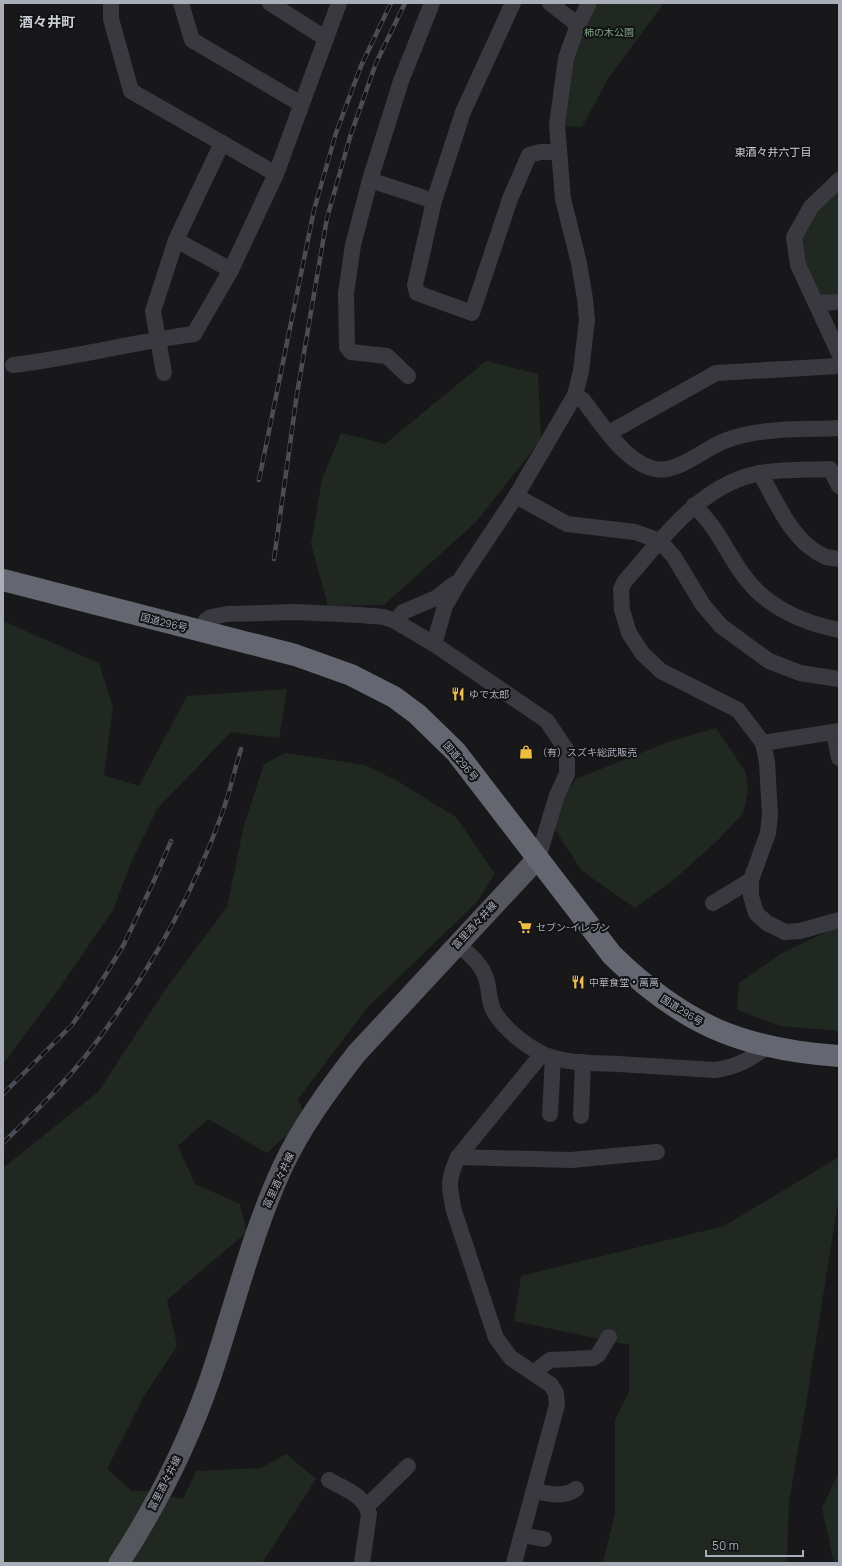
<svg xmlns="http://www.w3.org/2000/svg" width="842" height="1566" viewBox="0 0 842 1566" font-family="Manrope,'Noto Sans JP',sans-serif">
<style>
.green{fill:#202821}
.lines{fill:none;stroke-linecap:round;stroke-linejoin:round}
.minor{stroke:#39393f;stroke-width:16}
.major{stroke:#55565e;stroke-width:21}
.highway{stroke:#656770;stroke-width:22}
.rail-casing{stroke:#4c4d54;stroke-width:4.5}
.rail{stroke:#131315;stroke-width:3;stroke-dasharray:9;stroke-linecap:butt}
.labels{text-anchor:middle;stroke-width:4;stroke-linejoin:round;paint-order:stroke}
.park-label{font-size:10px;fill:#82a486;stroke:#131315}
.street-label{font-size:10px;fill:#aaaeb9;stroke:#131315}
.poi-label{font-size:10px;fill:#aaaeb9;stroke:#131315;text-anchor:start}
.neighbourhood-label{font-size:11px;fill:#cbcdd5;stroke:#131315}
.district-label{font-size:14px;font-weight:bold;fill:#cbcdd5;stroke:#131315}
</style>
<rect width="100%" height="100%" fill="#18181a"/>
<!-- green -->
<g class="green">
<path d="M593 3H664L609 77 582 127 561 126 569 58Z"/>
<path d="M839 186V298L818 299C811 285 794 253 799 237 806 216 824 201 839 186Z"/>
<path d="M486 361 538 374 541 440 476 522 384 605 328 606 311 544 322 479 341 433 385 444Z"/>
<path d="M3 621 99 663 113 707 104 775 139 786 187 696 287 689 279 738 231 732 157 809 131 863 113 910 58 990 3 1064Z"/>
<path d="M716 728 745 771 748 792 743 813 719 839 677 877 635 908 582 871 554 828 561 801 576 779 671 741Z"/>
<path d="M285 753 365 765 399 782 456 817 495 874 477 902 367 1008 298 1099 306 1118 267 1153 208 1119 178 1146 195 1184 240 1204 247 1232 167 1300 177 1346 144 1396 107 1469 132 1491H147L183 1499 196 1471 261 1468 286 1454 316 1479 262 1563H3V1168L98 1092 165 990 227 907 244 825 264 764Z"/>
<path d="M839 926V1031L780 1026 737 1010 739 983 782 953Z"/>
<path d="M839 1157V1195L806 1404 789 1502 787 1563H603L615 1513V1420L629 1392V1345L514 1321 521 1276 724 1226Z"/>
<path d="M839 1472V1563H834L822 1508Z"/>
</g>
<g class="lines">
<!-- minor -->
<g class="minor">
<path d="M111 3V19L131 91 276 174"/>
<path d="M181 3 192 40 301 104"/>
<path d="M270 3 325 38"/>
<path d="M513 3 463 112 434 201 415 285 417 293 472 313 510 199 529 155 540 152H559"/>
<path d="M550 3 578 25"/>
<path d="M370 180 434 201"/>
<path d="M839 180 811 207 794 237 798 265 839 353"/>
<path d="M176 240 231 270"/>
<path d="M816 303 839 302"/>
<path d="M13 365C74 358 133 342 194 334L231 270 276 174 339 3"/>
<path d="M164 373 153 311 176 240 222 143"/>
<path d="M408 376 387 356 351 352 347 347 346 293 353 245 370 180 401 81 432 3"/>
<path d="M575 395 583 400C601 423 632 475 667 469 688 465 707 447 727 440 762 427 803 430 839 428"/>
<path d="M609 433 716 373 839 366"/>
<path d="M760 473C776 501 792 542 824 556 828 558 834 558 839 559"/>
<path d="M839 486 830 469C807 470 783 469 760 473 701 484 663 538 625 581L621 589 622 610 629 633 642 653 661 671 738 710 763 743 767 762 770 815 768 833 751 880V896L756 913 767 923 785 932 800 931 839 920"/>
<path d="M516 496 567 524 635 532 660 541 674 557 703 605 721 626 769 661 800 673 839 679"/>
<path d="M694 505C700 512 707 519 712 526 727 547 737 571 755 589 777 611 809 624 839 630"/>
<path d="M395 621 403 612 436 598 454 584"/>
<path d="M201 631 206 620 211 617 227 614 295 612 360 615 384 617 395 621 434 644 547 721 567 751V774L557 795 538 858"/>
<path d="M434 644 445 606 460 580 516 496 575 395 581 371 587 320 585 299 579 263 563 199 557 125 566 58 578 25 589 3"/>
<path d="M834 732 839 758"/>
<path d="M763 743 839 731"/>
<path d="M713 903 751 880"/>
<path d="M457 944C468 953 481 963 486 978 490 990 488 1004 496 1015 507 1031 526 1046 543 1054 565 1064 594 1063 618 1064 650 1066 683 1068 715 1070 736 1067 750 1060 766 1047"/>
<path d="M550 1114 553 1058"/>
<path d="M581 1116 583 1062"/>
<path d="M458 1157 571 1160 657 1152"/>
<path d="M533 1373 550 1360 593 1358 598 1355 609 1337"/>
<path d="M329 1480C344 1489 365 1495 369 1514L362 1563"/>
<path d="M535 1491C549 1494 563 1498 576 1489"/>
<path d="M367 1506 408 1466"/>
<path d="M522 1535 544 1539"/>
<path d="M514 1563 557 1405 556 1393 551 1385 511 1358 496 1338 454 1211C449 1186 447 1181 458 1157L542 1054"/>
</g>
<!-- major -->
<path class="major" d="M119 1563C156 1506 188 1443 210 1379 234 1308 251 1236 282 1168 301 1127 329 1089 356 1054L538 858"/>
<!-- highway -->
<path class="highway" d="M3 580 295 655 351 675 394 697 417 714 456 752 612 955C683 1024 740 1049 839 1056"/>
<!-- rail casing -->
<g class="rail-casing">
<g id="rail">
<path d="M259 480 314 210 336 133 361 66 391 3"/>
<path d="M274 559 297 394 327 218 350 137 376 63 405 3"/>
<path d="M3 1094 72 1025 98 987 123 946 153 883 171 841"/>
<path d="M3 1143C33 1114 63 1085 88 1053 143 982 189 903 220 819 229 796 234 772 241 749"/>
</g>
</g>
<!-- rail -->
<use href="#rail" class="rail"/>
</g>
<!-- icons -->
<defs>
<g id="restaurant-bare" transform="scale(1.08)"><path d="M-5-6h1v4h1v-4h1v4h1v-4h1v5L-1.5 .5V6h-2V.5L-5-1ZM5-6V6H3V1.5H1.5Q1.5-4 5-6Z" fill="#efbe3b" stroke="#131315" stroke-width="2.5" paint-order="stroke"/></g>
<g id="shop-bare" transform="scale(1.08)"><path d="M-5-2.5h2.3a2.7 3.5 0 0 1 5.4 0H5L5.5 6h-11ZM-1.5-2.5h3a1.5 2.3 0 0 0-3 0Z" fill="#efbe3b" stroke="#131315" stroke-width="2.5" paint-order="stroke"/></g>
<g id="supermarket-bare" transform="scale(1.08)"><path d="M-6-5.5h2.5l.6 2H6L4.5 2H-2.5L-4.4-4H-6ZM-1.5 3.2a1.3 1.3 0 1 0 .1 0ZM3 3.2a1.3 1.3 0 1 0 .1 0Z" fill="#efbe3b" stroke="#131315" stroke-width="2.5" paint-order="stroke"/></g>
</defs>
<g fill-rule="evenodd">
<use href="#restaurant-bare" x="458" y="694"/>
<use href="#shop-bare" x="526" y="752"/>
<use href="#supermarket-bare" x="525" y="927"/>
<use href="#restaurant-bare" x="578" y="982"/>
</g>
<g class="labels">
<!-- park labels -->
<g class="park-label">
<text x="609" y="36">柿の木公園</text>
</g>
<!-- street labels -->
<g class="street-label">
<text transform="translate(164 622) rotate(14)" y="4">国道296号</text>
<text transform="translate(461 761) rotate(50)" y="4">国道296号</text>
<text transform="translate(474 925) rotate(-47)" y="4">富里酒々井線</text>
<text transform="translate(682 1010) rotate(32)" y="4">国道296号</text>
<text transform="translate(278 1180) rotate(-65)" y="4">富里酒々井線</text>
<text transform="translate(164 1483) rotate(-63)" y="4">富里酒々井線</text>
</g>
<!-- poi labels -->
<g class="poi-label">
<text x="469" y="698">ゆで太郎</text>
<text x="537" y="756">（有）スズキ総武販売</text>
<text x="536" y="931">セブン-イレブン</text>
<text x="589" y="986">中華食堂・萬萬</text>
</g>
<!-- neighbourhood labels -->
<g class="neighbourhood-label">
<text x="773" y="156">東酒々井六丁目</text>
</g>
<!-- district labels -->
<g class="district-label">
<text x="47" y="27">酒々井町</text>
</g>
</g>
<!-- border -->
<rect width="842" height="1566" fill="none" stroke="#aaaeb9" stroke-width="8"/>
<!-- scale -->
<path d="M706 1550v6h97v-6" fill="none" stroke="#aaaeb9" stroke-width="2"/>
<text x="712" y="1550" font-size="12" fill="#aaaeb9" stroke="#131315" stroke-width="3" paint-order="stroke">50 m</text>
</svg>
